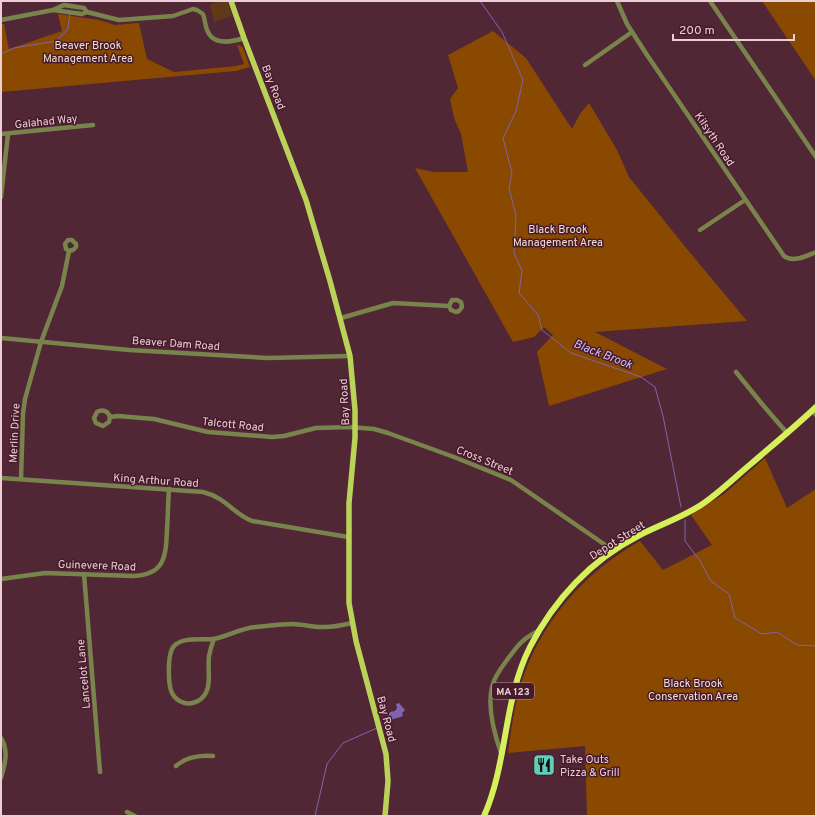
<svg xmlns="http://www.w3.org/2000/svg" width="817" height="817" viewBox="0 0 817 817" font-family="Overpass,sans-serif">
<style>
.green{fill:#603919}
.forest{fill:#8a4900}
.water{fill:#7f65af}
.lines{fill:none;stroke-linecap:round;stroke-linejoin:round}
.stream{stroke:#7f65af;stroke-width:1}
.minor{stroke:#79844d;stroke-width:4.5}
.major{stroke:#bbd259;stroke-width:5.5}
.highway{stroke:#d6f05a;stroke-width:6}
.labels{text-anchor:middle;stroke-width:3;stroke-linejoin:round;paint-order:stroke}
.shield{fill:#461b2b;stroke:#ba98a3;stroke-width:1}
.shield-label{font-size:10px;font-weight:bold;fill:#ebced6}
.park-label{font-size:11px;fill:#f4e0d2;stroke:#461b2b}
.street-label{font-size:11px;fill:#ebced6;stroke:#461b2b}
.poi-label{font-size:11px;fill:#ebced6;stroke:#461b2b;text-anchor:start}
.water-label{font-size:12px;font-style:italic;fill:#d0bdfb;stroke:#461b2b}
</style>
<rect width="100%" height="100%" fill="#512635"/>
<!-- green -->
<path class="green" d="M218 1H227L232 16 214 22 210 5Z"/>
<!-- forest -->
<g class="forest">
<path d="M762 1H816V81Z"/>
<path d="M58 14 99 20 115 25 139 23 147 59 174 72 236 66 244 64 237 45 241 46 243 48 250 67 236 71 1 92V24H4L9 49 62 31Z"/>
<path d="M493 31 526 58 572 129 580 114 589 103 617 150 629 177 687 249 747 321 595 332 667 369 549 406 537 352 553 335 544 327 534 337 513 342 415 168 434 172H468L461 134 454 118 450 99 458 88 448 55Z"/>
<path d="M765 458 787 508 816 489V816H587L585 746 508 753C511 731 514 708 520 687 539 624 583 573 640 541L663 570 712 545 691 515 724 494Z"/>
</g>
<!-- water -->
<path class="water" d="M399 703 405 710 402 713 403 715 401 717 393 719 385 726H384L383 724 386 720 390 712 395 711 397 708 396 704Z"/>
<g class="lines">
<!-- stream -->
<g class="stream">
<path d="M480 1 502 32 523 80 516 111 503 138 512 173 509 188 516 215 514 253 522 271 519 293 538 315 542 330 571 353 641 377 655 387 663 416 681 507"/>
<path d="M1 54 14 48 56 41 68 29 70 13"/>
<path d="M685 520V541L700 561 711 581 729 594 735 618 762 634 777 632 797 645 816 646"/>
<path d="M315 816 327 764 343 743 377 728"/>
</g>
<!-- minor -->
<g class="minor">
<path d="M617 1 627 24 647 55 784 256C793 263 806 256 816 252"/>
<path d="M710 1 816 157"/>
<path d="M53 10 82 14 87 12"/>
<path d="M1 20 53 10 64 5 84 8 87 12 119 20 173 16 193 9 197 10 203 14C205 19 205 25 207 30 213 46 232 42 244 38"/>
<path d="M585 65 632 32"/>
<path d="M1 134 93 125"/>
<path d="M1 197 8 134"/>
<path d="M700 230 745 200"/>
<path d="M341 318 393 303 449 306 451 310 456 312 459 311 462 307 461 302 457 300H452L449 306"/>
<path d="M1 338 129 350 268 358 350 356"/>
<path d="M736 372 762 404 787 433"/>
<path d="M812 411 816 415"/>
<path d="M110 417 109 422 103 426 96 423 94 418 97 412C103 409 108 411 110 417L118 416 154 419 208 432 272 437 284 436 316 428 350 427 374 429 388 433 454 457 511 480 614 551"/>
<path d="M1 478 203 492C227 498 232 513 252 521L348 537"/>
<path d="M21 479 23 414 25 399 41 342 62 286 69 251 73 250 76 247V244L72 240H68L65 244 66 249 69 251"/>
<path d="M84 574 100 772"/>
<path d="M1 579 45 573 133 576C165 575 166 556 167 529 168 516 168 502 169 489"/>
<path d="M214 639C212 644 210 650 209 656 207 671 214 692 198 701 189 706 177 703 172 693 168 685 167 653 174 646 182 637 200 640 212 639 227 637 240 628 256 627 268 626 280 624 292 624 303 624 314 628 325 627 335 627 343 625 352 623"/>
<path d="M1 738C9 751 5 764 1 778"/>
<path d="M501 753C494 733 487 708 492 687 494 677 501 668 507 660 518 645 521 640 538 631"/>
<path d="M176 766C186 757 199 755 213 756"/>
<path d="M127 812 135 816"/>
</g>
<!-- major -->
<path class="major" d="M231 1 244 38 306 200 330 281 350 356 355 410V438L349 503V603L356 641 386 754 388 781 385 816"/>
<!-- highway -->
<path class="highway" d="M484 816C508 762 503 700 530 647 554 600 591 560 638 536 659 525 681 518 701 505 719 493 735 477 752 463 774 444 796 426 816 407"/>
</g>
<!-- icons -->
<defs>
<g id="restaurant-square" transform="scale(1.15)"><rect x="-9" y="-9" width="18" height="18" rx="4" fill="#5eceb8" stroke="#461b2b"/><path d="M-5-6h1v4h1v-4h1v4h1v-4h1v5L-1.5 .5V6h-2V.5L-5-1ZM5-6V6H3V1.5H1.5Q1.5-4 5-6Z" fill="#111"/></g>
</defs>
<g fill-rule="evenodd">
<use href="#restaurant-square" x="544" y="765"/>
</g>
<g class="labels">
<!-- shield labels -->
<rect class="shield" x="492" y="683" width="42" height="16" rx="3"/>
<g class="shield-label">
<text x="513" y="695">MA 123</text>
</g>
<!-- park labels -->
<g class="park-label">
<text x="88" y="49">Beaver Brook<tspan x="88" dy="13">Management Area</tspan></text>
<text x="558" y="233">Black Brook<tspan x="558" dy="13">Management Area</tspan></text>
<text x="693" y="687">Black Brook<tspan x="693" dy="13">Conservation Area</tspan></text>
</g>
<!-- street labels -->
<g class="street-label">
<text transform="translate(274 87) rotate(69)" y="4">Bay Road</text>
<text transform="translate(46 121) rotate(-6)" y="4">Galahad Way</text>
<text transform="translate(715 139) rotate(56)" y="4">Kilsyth Road</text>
<text transform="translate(176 343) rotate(4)" y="4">Beaver Dam Road</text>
<text transform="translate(344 402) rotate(-93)" y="4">Bay Road</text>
<text transform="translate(233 424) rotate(6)" y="4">Talcott Road</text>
<text transform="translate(14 433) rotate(-87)" y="4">Merlin Drive</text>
<text transform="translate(485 460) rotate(22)" y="4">Cross Street</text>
<text transform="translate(156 480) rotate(4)" y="4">King Arthur Road</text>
<text transform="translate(617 540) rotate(-32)" y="4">Depot Street</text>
<text transform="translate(97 565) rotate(2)" y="4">Guinevere Road</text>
<text transform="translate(83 674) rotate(-95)" y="4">Lancelot Lane</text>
<text transform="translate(387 719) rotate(75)" y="4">Bay Road</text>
</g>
<!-- poi labels -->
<g class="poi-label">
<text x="560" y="763">Take Outs<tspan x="560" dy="13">Pizza &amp; Grill</tspan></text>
</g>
<!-- water labels -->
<g class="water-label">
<text transform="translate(603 354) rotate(21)" y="4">Black Brook</text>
</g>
</g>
<!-- border -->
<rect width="817" height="817" fill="none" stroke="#ebced6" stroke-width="4"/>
<!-- scale -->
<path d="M673 34v6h121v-6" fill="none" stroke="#ebced6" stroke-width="2"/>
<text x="679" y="34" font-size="12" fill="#ebced6" stroke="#461b2b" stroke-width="3" paint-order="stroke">200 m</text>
</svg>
